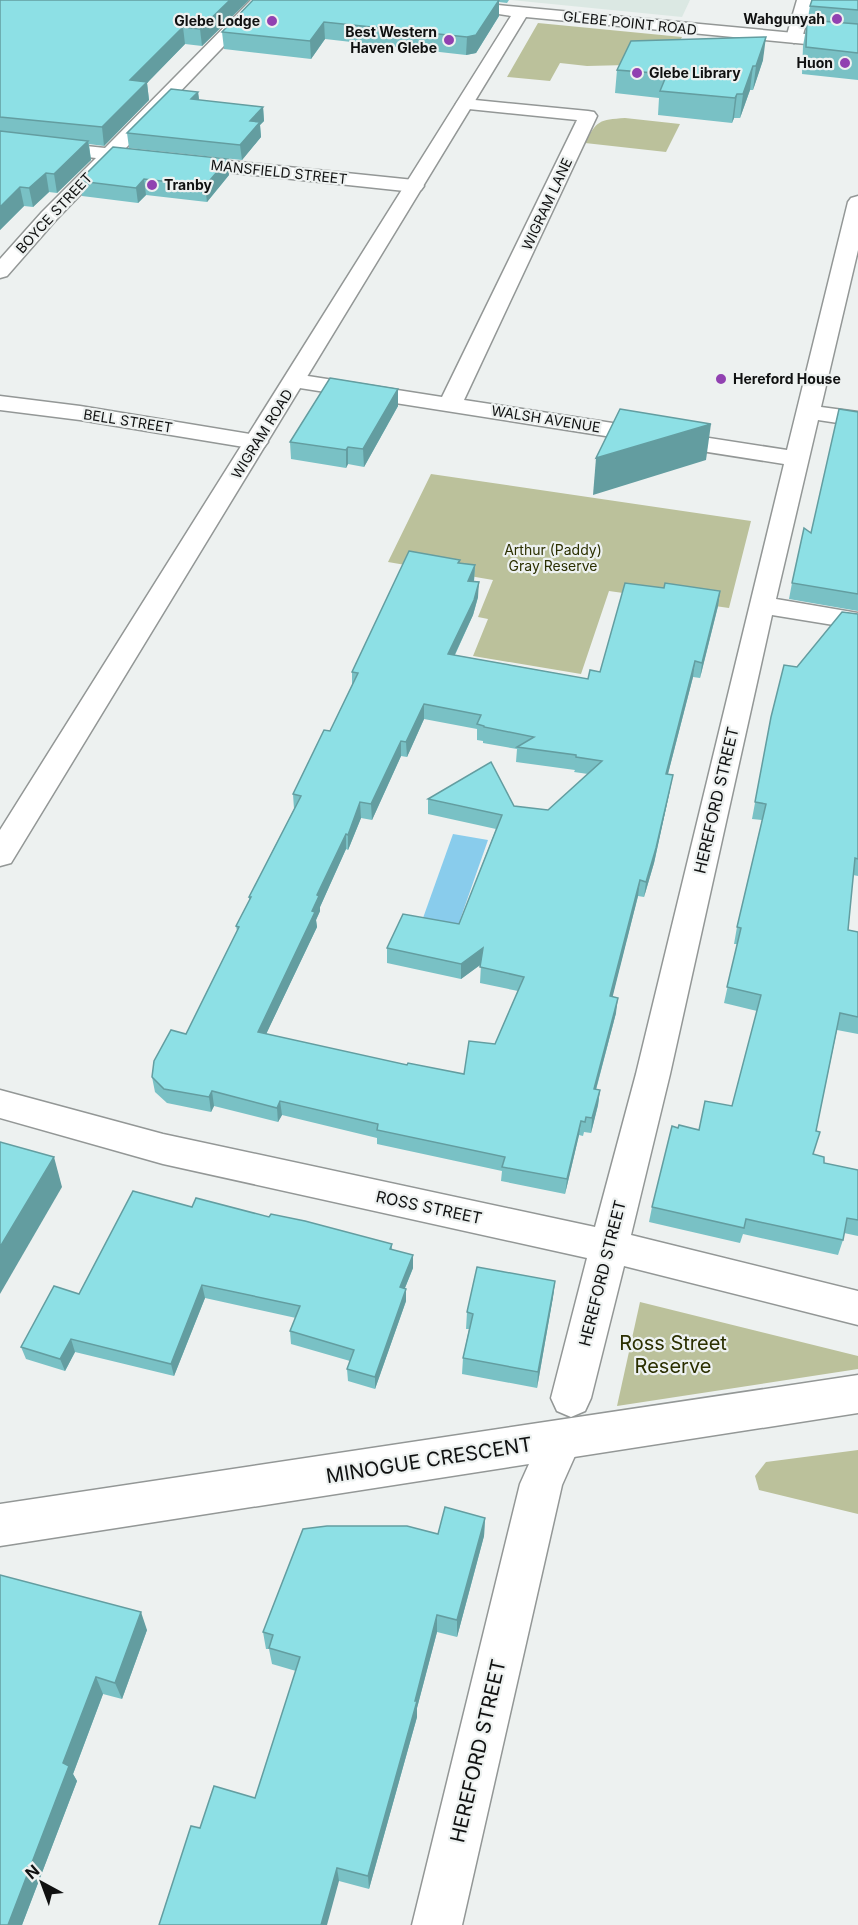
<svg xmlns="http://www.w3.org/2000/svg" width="858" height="1925" viewBox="0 0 858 1925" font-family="Inter,sans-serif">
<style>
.built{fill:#dbe8e3}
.green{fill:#bbc19b}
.water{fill:#89ccec}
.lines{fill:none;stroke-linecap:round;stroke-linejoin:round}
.minor-casing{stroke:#939796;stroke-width:3}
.tertiary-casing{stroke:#939796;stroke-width:3}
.primary-casing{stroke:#939796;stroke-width:3}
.minor{fill:#fff;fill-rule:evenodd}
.tertiary{fill:#fff;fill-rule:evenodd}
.primary{fill:#fff;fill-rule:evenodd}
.wall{fill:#79c1c5;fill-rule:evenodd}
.shaded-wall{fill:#639da0}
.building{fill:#8de0e5;stroke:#639da0;stroke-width:1.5;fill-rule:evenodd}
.poi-dot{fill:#9141b1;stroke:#edf1f0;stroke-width:2}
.labels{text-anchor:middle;stroke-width:4.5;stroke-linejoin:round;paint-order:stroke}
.far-poi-label{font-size:14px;font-weight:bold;fill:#101111;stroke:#edf1f0;text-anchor:end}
.far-street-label{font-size:14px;fill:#101111;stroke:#edf1f0}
.far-park-label{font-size:14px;fill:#2b2f00;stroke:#edf1f0}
.street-label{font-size:16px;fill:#101111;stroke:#edf1f0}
.near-park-label{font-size:20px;fill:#2b2f00;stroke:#edf1f0}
.near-street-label{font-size:20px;fill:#101111;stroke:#edf1f0}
</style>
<rect width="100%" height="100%" fill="#edf1f0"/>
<!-- built -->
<path class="built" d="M511 0H690L682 17Z"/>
<!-- green -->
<g class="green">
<path d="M538 23 682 37 675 51 627 65 587 66 560 63 550 81 507 77Z"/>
<path d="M625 118 680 124 666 152 585 143C597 120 599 120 625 118Z"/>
<path d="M431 474 751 521 729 608 609 591 581 674 473 656 488 619 478 617 493 580 388 562Z"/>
<path d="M640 1302 858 1356V1369L617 1406Z"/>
<path d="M858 1450V1514L759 1490 755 1476 766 1462Z"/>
</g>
<!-- water -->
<path class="water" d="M453 834 488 840 453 940 418 932Z"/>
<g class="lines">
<!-- minor casing -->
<g class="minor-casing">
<g id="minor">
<path d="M251 0H268L124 150 414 180 421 182 424 186 421 190 414 192 114 160 56 220 7 276 0 278V259L42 212 96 158 0 147V137L105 148Z"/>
<path d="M797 0H813L802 38 794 43 786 38Z"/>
<path d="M465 99 588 111 594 112 597 116 464 400 787 450 848 202 851 198 858 196V250L821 407 858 412V426L818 420 776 599 858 613V629L772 615 670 1074 631 1235 858 1291V1325L624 1266 591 1398 585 1411 571 1417 557 1411 551 1398 587 1258 163 1164 0 1118V1090L163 1134 595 1227 636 1074 784 464 287 386 284 381 287 376 295 374 442 397 577 120 459 108 456 104 459 100Z"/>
<path d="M0 396 80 406 256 435 264 437 268 442 264 447 256 449 80 420 0 410Z"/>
<path d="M561 1421 576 1426 582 1440 562 1485 462 1925H412L520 1484 546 1426Z"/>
</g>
</g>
<!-- tertiary casing -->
<g class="tertiary-casing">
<path id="tertiary" d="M498 5 858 39V49L526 17 11 863 0 866V830L511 16 492 13 490 10Z"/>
</g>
<!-- primary casing -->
<g class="primary-casing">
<path id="primary" d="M858 1375V1413L0 1546V1504Z"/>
</g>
<!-- minor -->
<use href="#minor" class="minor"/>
<!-- tertiary -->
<use href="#tertiary" class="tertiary"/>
<!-- primary -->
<use href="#primary" class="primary"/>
</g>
<!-- wall -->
<g class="wall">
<path d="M0 0H249L202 46 185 44 147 83 149 100 104 146 89 144 91 160 57 193 49 192 33 207 24 206 0 230Z"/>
<path d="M253 0H509L507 3 499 2V16L476 53 466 55 325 39 311 59 224 49 222 32Z"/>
<path d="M858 0V80L802 74 803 46 810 6Z"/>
<path d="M763 60 753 90H750L740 118H734L732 123 658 115 659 98 615 93 617 70Z"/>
<path d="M198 92 199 100 263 107 264 121 260 125 261 137 242 160 129 148 127 133Z"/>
<path d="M229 175 207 202 146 195 138 203 82 196 79 181Z"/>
<path d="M398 389V406L364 467 348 464 346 468 291 459 290 442Z"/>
<path d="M858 412V611L789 599 792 583Z"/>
<path d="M460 563 475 565 474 582 478 597 473 615 455 655 588 679 600 672 664 588 720 591 718 606 700 678 693 677 668 774 670 790 654 863 644 897 638 896 612 997 616 1013 596 1090H600L598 1105 591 1133 584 1132 583 1136 579 1135 565 1194 501 1181 502 1171 377 1144V1138L282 1115 278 1122 214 1106 211 1112 167 1103 155 1092 152 1077 186 1034 237 931 236 926 249 902V897L294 809 293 794 330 731 352 685V672ZM424 719 477 729V740L483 741V743L517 749 516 762 575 770 574 772 588 774 548 810 428 799V814L496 829 459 924 387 948V963L461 979 481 964 480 983 518 991 495 1044 464 1074 407 1065 266 1034 317 927 316 920 320 911V907L346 849 348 850 361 818 372 820 401 756 407 757Z"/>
<path d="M858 614V876L853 875 848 930 858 932V1034L837 1030 816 1131 813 1154 824 1163 858 1170V1236L844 1233 843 1240 838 1255 743 1234 740 1243 649 1222 652 1207 678 1128 699 1129 732 1106 757 1011 724 1003 737 944H734L737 927 762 820 752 819 771 717 797 667Z"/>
<path d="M192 1207 269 1217 392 1244V1250L413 1255V1268L405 1288 406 1301 375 1389 348 1381 347 1369 350 1361 291 1344 290 1331 296 1318 205 1298 174 1376 75 1352 65 1371 26 1359 21 1347 79 1294Z"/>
<path d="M555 1281 553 1297 537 1388 462 1374 463 1358 469 1329H466L467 1312Z"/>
<path d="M485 1518 484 1536 457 1637 437 1632 417 1708V1717L369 1889 339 1881 200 1828 255 1798 296 1671 272 1664 269 1649H266L263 1632 438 1534Z"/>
<path d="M0 1575 147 1630 122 1699 103 1694 73 1774 77 1781 22 1925Z"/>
</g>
<!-- shaded-wall -->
<g class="shaded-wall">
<path d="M230 0H249L202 46 200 29Z"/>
<path d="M499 0V16L476 53 466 55 467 37Z"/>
<path d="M324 22 325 39 311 59 310 41Z"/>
<path d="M183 27 185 44 147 83 149 100 104 146 102 127 130 80Z"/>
<path d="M766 37 763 60 753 90 756 66Z"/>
<path d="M753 66 750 90 740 118 743 94Z"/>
<path d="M198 92 200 107 191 99Z"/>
<path d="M737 94 734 118 732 123 735 98Z"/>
<path d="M263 107 264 121 260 125 261 137 242 160 240 145 250 121Z"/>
<path d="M88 141 91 160 57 193 54 174Z"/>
<path d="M228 159 229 175 207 202 205 186Z"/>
<path d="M46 173 49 192 33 207 29 188Z"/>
<path d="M144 179 146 195 138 203 136 188Z"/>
<path d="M20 187 24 206 0 230V207Z"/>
<path d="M398 389V406L364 467 363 449Z"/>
<path d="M711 424 706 460 593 495 596 458Z"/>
<path d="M348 447V464L346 468V450Z"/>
<path d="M475 565 474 580 467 596 468 581Z"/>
<path d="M479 582 478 597 473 615 448 669V654Z"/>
<path d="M720 591 718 606 700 678 702 663Z"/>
<path d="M695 661 693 677 664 789 666 774Z"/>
<path d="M424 704V719L407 757 406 742Z"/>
<path d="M401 741V756L372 820 371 804Z"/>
<path d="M673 775 670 790 654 863 644 897 646 882Z"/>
<path d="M360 802 361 818 348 850V835Z"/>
<path d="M346 834V849L320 907V911L316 920 317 927 260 1047 258 1032 312 911 317 895Z"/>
<path d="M640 880 638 896 609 1011 610 996Z"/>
<path d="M483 948V963L461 979V964Z"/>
<path d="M618 998 616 1013 592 1104 594 1089Z"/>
<path d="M600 1090 598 1105 591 1133 592 1118Z"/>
<path d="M212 1091 214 1106 211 1112 209 1097Z"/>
<path d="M280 1101 282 1115 278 1122 277 1108Z"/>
<path d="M581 1121 579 1135 565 1194 567 1179Z"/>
<path d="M54 1157 62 1187 0 1294V1247Z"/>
<path d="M413 1255V1268L400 1300V1287Z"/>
<path d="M555 1281 553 1297 537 1388 538 1372Z"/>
<path d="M202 1285 205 1298 174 1376 171 1364Z"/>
<path d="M406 1289V1301L375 1389V1377Z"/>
<path d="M71 1339 75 1352 65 1371 60 1359Z"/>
<path d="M485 1518 484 1536 457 1637V1620Z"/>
<path d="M141 1612 147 1630 122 1699 115 1683Z"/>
<path d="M437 1615V1632L417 1708V1717L369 1889 368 1876Z"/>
<path d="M96 1677 103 1694 73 1774 77 1781 22 1925H8L63 1763Z"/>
<path d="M337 1868 339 1881 327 1925H321Z"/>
</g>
<!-- building -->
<g class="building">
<path d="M0 0H230L200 29 183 27 130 80 147 82 102 127 0 117Z"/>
<path d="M253 0H499L476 35 467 37 324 22 310 41 222 32Z"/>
<path d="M812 0H858V10L810 6Z"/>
<path d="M807 20 858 24V53L806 47Z"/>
<path d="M766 37 756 66H753L743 94H737L735 98 660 91 667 74 617 70 631 41Z"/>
<path d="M171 89 198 92 191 99 263 107 250 121 260 122 240 145 127 133Z"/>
<path d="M0 131 88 141 54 174 46 173 29 188 20 187 0 207Z"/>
<path d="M113 147 228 159 205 186 144 179 136 188 79 181Z"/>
<path d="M330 378 398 389 363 449 348 447 346 450 290 442Z"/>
<path d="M620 409 711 424 596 458Z"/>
<path d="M839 409 858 412V594L792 583 804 528 811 533Z"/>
<path d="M409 551 460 560 458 563 475 565 468 581 479 582 474 600 448 654 588 679 590 670 600 672 625 583 664 588 665 583 720 591 702 663 695 661 666 774 673 775 656 848 646 882 640 880 610 996 618 998 594 1089 600 1090 592 1118 586 1117 585 1122 581 1121 567 1179 502 1167 505 1157 377 1130 378 1124 280 1101 277 1108 212 1091 209 1097 164 1089 152 1077 154 1061 171 1030 186 1034 239 927 236 926 251 897H249L301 796 293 794 324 730 330 731 358 673 352 672ZM424 704 481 715 477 724 484 726V727L534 737 517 747 576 755V757L602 761 548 810 514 806 491 762 428 799 502 815 459 924 403 914 387 948 461 964 483 948 480 967 524 977 495 1044 469 1041 464 1074 408 1063 407 1065 258 1032 315 912 312 911 319 896 317 895 346 834 348 835 360 802 371 804 401 741 406 742Z"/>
<path d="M842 612 858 614V859L855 858 848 930 858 932V1017L840 1013 816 1131 820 1132 813 1154 824 1157V1163L858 1170V1220L847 1218 843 1240 746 1219 744 1228 652 1207 672 1126 678 1128 679 1125 699 1130 705 1101 732 1106 761 995 727 987 741 928 737 927 766 804 755 802 771 717 784 665 797 667Z"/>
<path d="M0 1142 54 1157 0 1247Z"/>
<path d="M133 1191 192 1207 196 1198 269 1217 271 1214 305 1221 392 1244 390 1249 413 1255 400 1287 406 1289 375 1377 347 1369 354 1350 290 1331 300 1306 202 1285 171 1364 71 1339 60 1359 21 1347 54 1286 79 1294Z"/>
<path d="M477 1267 555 1281 538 1372 463 1358 473 1314 467 1312Z"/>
<path d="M445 1507 485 1518 457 1620 437 1615 415 1701H417L368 1876 337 1868 321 1925H159L191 1826 200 1828 214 1786 255 1798 300 1657 269 1648 273 1635 263 1632 303 1529 327 1526H407L438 1534Z"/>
<path d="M0 1575 141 1612 115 1683 96 1677 63 1763 69 1766 8 1925H0Z"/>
</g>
<!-- markers -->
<g class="poi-dot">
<circle cx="837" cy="19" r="6"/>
<circle cx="272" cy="21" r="6"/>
<circle cx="449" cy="40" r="6"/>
<circle cx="845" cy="63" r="6"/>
<circle cx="637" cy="73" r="6"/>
<circle cx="152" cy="185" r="6"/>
<circle cx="721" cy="379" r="6"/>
</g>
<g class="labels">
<!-- far-poi labels -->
<g class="far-poi-label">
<text x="825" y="24">Wahgunyah</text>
<text x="260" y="26">Glebe Lodge</text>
<text x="437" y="37">Best Western<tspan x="437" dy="16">Haven Glebe</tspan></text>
<text x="833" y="68">Huon</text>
<text x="649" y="78" text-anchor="start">Glebe Library</text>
<text x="164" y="190" text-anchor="start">Tranby</text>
<text x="733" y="384" text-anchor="start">Hereford House</text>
</g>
<!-- far-street labels -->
<g class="far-street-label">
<text transform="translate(630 23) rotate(6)" y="5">GLEBE POINT ROAD</text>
<text transform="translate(279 172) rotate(6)" y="5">MANSFIELD STREET</text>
<text transform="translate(547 204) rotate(-65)" y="5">WIGRAM LANE</text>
<text transform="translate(54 213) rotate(-47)" y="5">BOYCE STREET</text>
<text transform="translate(546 419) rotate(9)" y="5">WALSH AVENUE</text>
<text transform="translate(128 421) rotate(9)" y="5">BELL STREET</text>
<text transform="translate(262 434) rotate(-58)" y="5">WIGRAM ROAD</text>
</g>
<!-- far-park labels -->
<g class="far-park-label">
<text x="553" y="555">Arthur (Paddy)<tspan x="553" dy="16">Gray Reserve</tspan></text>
</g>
<!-- street labels -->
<g class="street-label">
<text transform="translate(716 800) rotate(-77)" y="6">HEREFORD STREET</text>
<text transform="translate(429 1207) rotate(12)" y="6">ROSS STREET</text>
<text transform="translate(602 1273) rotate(-76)" y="6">HEREFORD STREET</text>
</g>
<!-- near-park labels -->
<g class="near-park-label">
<text x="673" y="1350">Ross Street<tspan x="673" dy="23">Reserve</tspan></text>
</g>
<!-- near-street labels -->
<g class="near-street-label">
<text transform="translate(429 1460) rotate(-9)" y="7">MINOGUE CRESCENT</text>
<text transform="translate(478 1751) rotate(-77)" y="7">HEREFORD STREET</text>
</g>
</g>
<!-- north arrow -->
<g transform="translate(42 1883) rotate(319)" stroke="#edf1f0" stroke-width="4.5" paint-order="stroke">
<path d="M0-4.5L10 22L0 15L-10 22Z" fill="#101111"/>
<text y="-9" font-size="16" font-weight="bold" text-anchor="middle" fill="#101111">N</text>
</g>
</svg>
